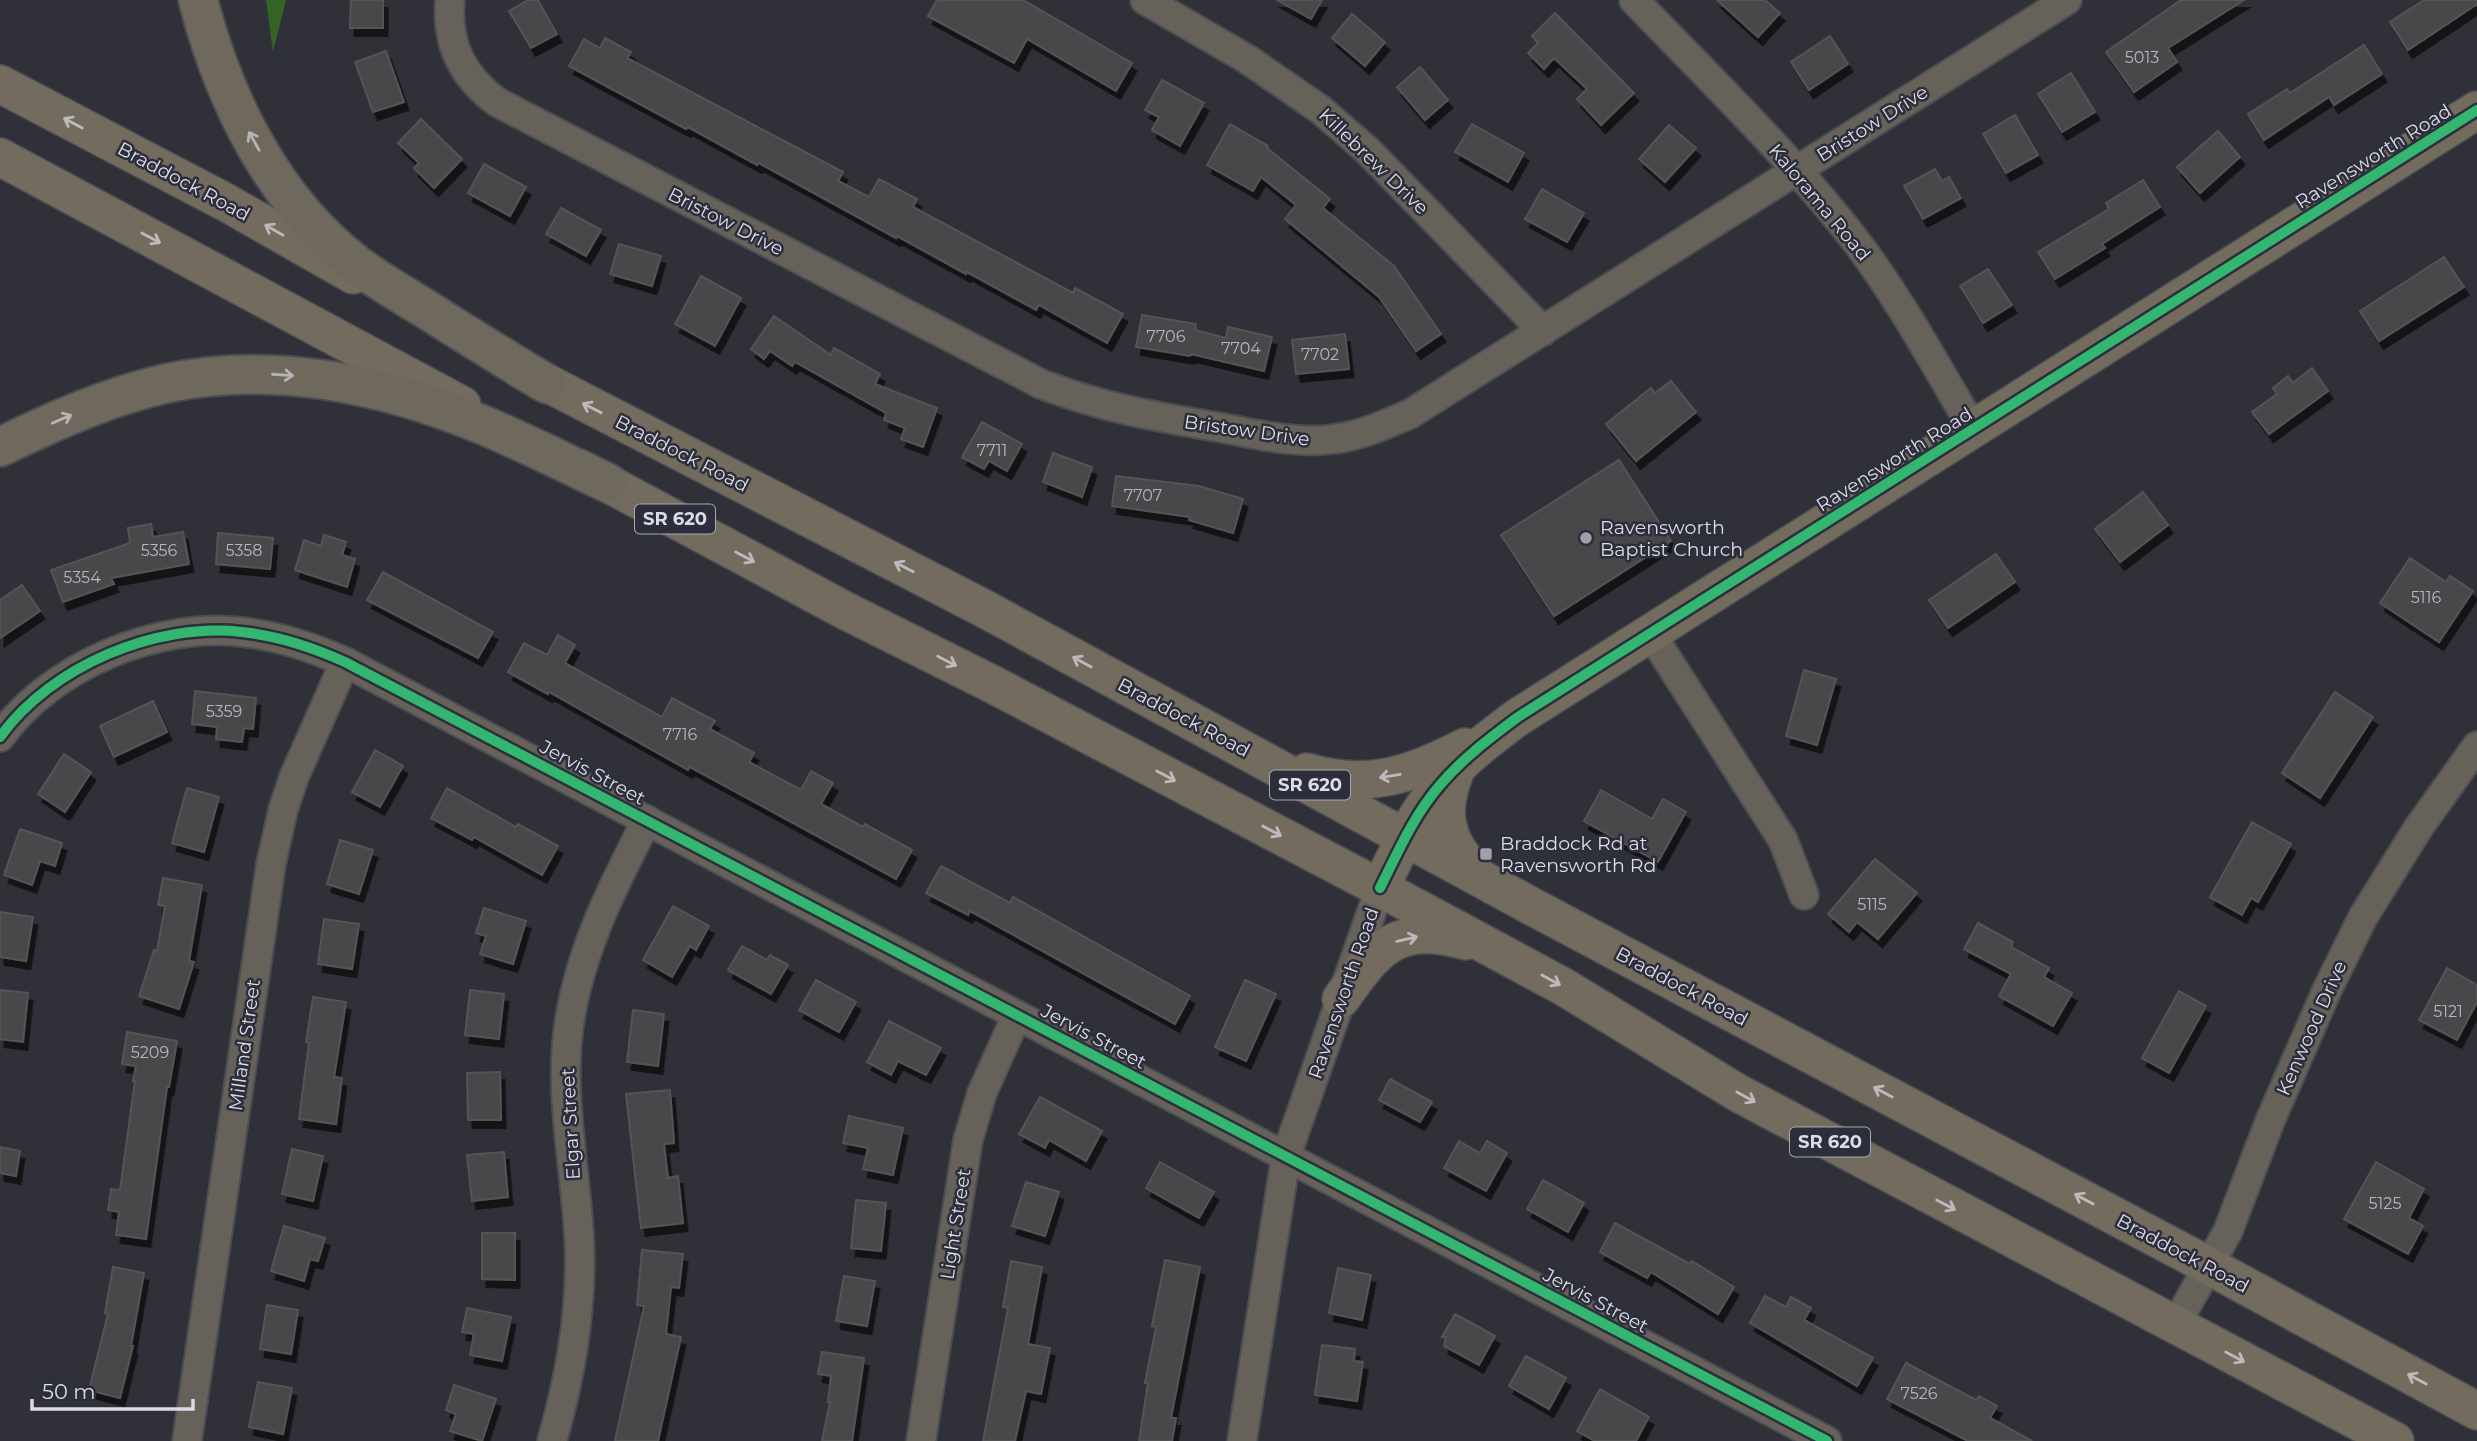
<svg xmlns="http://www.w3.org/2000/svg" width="2477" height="1441" viewBox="0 0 2477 1441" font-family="Montserrat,sans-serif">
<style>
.forest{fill:#346425}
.building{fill:#494649;stroke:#565356;stroke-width:2;filter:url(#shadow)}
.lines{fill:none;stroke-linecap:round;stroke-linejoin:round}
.minor-casing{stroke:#4c4d53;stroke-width:32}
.major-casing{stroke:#4c4d53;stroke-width:40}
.highway-casing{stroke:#4c4d53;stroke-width:42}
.minor{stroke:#666259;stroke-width:28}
.major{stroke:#736c5e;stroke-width:37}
.highway{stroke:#6f685c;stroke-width:38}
.cycleway-casing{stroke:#2d2e3b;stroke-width:15}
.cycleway{stroke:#33b770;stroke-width:10}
.oneway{stroke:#bcbabc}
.oneway2{stroke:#b5b3b5}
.poi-dot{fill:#9fa0a8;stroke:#2d2e3b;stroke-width:2.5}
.labels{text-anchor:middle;stroke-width:5;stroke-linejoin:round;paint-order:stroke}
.number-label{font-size:16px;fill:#b6b6be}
.shield{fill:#2d2e3b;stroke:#a7a8b2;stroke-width:2}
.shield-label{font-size:18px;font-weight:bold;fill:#dbdce5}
.street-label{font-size:19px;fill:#dbdce5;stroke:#2d2e3b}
.poi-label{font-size:19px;fill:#dbdce5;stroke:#2d2e3b;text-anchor:start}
</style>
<defs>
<filter id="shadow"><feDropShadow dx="4.5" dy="8" stdDeviation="0" flood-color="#0009"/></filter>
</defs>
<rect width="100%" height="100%" fill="#303138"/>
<!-- forest -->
<path class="forest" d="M266 0H286L273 52Z"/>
<!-- building -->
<g class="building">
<path d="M351 0H383V28H350Z"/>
<path d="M528 0H538L557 34 531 48 509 11Z"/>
<path d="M937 0H1023L1132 63 1116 91 1027 39 1014 63 928 16Z"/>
<path d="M1277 0H1322L1311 19Z"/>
<path d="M1717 0H1765L1780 13 1758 37Z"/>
<path d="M2181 0H2244L2168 48 2177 62 2134 92 2106 52Z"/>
<path d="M2424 0H2477V4L2408 50 2390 22Z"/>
<path d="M1555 13 1634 93 1601 125 1577 99 1587 89 1554 58 1544 69 1528 53 1538 43 1532 36Z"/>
<path d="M1352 14 1385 42 1365 66 1332 38Z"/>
<path d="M1830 36 1848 64 1809 90 1791 62Z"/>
<path d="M605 38 631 52 627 58 843 172 838 181 869 197 879 179 917 199 913 207 1073 293 1075 288 1123 314 1107 343 1039 305 1036 310 967 272 966 274 897 236 896 238 759 163 757 165 688 127 686 129 569 66 584 39 600 48Z"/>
<path d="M2364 45 2382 74 2334 105 2329 97 2264 140 2248 114 2287 89 2290 93Z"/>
<path d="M386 51 404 102 373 112 355 62Z"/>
<path d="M1420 67 1448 100 1425 120 1397 87Z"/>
<path d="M2071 73 2095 112 2062 132 2038 94Z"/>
<path d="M1162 80 1204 103 1180 146 1152 130 1159 117 1145 110Z"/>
<path d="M2015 115 2038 155 2006 173 1983 134Z"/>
<path d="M421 119 462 159 434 188 414 168 419 163 398 143Z"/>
<path d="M1230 124 1268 146 1267 148 1330 199 1323 208 1394 266 1441 334 1416 351 1379 297 1285 219 1296 205 1261 177 1253 191 1207 165Z"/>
<path d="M1472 124 1524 153 1508 182 1455 152Z"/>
<path d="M1669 125 1696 148 1665 182 1639 159Z"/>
<path d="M2218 131 2240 157 2200 193 2177 167Z"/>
<path d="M484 164 526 187 510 216 468 193Z"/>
<path d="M1935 169 1942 181 1949 177 1961 198 1923 219 1904 186Z"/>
<path d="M2143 180 2160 207 2102 244 2105 248 2055 279 2038 252 2109 209 2106 203Z"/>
<path d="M1542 189 1584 213 1567 242 1525 219Z"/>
<path d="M561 208 601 230 586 256 546 234Z"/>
<path d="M619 244 661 256 652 286 610 274Z"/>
<path d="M2444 257 2464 287 2379 341 2360 311Z"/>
<path d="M1988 269 2012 305 1983 323 1960 286Z"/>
<path d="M701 276 741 298 715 346 675 324Z"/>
<path d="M1142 315 1196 324 1195 330 1226 338 1228 327 1272 337 1264 371 1191 354 1190 356 1136 347Z"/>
<path d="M774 316 831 355 834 348 880 374 875 384 937 408 923 447 901 439 905 428 884 420 886 413 795 362 792 366 770 351 764 359 751 349Z"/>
<path d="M1345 334 1349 369 1296 374 1292 340Z"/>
<path d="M2312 368 2328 391 2269 434 2252 412 2277 394 2273 388 2288 376 2293 383Z"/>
<path d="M1671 381 1696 412 1636 461 1606 424 1651 388 1655 393Z"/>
<path d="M982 422 1022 444 1007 471 989 461 984 469 962 457Z"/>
<path d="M1053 453 1092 467 1082 497 1043 482Z"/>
<path d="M1619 460 1671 541 1554 616 1501 535Z"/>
<path d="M1116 476 1199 486 1243 499 1233 533 1189 520 1190 517 1112 506Z"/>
<path d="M2143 492 2168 525 2120 562 2095 529Z"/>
<path d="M151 524 153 537 183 532 189 564 111 578 114 584 63 602 51 570 130 543 128 528Z"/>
<path d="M218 533 273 538 270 569 216 564Z"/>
<path d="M324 535 346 542 342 555 355 559 347 587 295 570 304 540 321 546Z"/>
<path d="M1996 554 2015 582 1948 628 1929 600Z"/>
<path d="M2410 558 2446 582 2450 576 2473 591 2439 642 2380 603Z"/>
<path d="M383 572 493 632 478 658 367 600Z"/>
<path d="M22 585 40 611 0 638V600Z"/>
<path d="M558 635 575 645 565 663 662 717 672 698 715 721 710 729 754 753 749 762 801 790 811 771 833 783 821 804 863 827 865 824 912 850 896 879 690 767 688 770 549 692 548 694 508 672 524 643 547 655Z"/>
<path d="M1804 670 1836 679 1817 745 1786 736Z"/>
<path d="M195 691 256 698 253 729 244 728 242 742 216 739 217 727 192 724Z"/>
<path d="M2335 692 2373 717 2320 798 2282 773Z"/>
<path d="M153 701 167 732 114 757 100 726Z"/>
<path d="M375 750 403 766 380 807 352 792Z"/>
<path d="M64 754 91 772 65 812 38 794Z"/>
<path d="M187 788 219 797 204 852 172 843Z"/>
<path d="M447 788 516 827 518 824 558 846 542 875 474 837 472 840 431 818Z"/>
<path d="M1601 790 1652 819 1663 799 1686 812 1658 862 1584 821Z"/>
<path d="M2252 822 2291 844 2258 902 2251 898 2242 915 2210 897Z"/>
<path d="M20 829 62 843 55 866 40 861 32 885 4 875Z"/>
<path d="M340 840 373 850 359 894 327 884Z"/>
<path d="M1875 859 1917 893 1878 939 1857 922 1849 932 1828 914Z"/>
<path d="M941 866 1010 903 1013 897 1190 996 1175 1024 970 911 968 915 926 893Z"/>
<path d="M163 878 202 885 189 961 194 962 179 1009 139 996 154 950 157 951 165 906 158 905Z"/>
<path d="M673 906 709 926 696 950 690 946 672 977 643 960Z"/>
<path d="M484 908 526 921 513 964 480 954 486 936 476 933Z"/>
<path d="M0 912 33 917 26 961 0 957Z"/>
<path d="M324 919 359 924 352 969 318 964Z"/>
<path d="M1978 923 2013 942 2011 947 2049 968 2044 977 2072 993 2053 1026 1999 996 2011 974 1964 949Z"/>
<path d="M742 946 767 960 770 955 788 965 771 994 728 970Z"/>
<path d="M2447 968 2477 985V1002L2457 1040 2419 1020Z"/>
<path d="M816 980 856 1002 839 1032 799 1010Z"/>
<path d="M1245 980 1276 994 1246 1061 1215 1047Z"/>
<path d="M0 990 28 993 23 1042 0 1039Z"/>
<path d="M470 990 504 994 499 1039 465 1035Z"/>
<path d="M2179 991 2206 1006 2169 1073 2142 1058Z"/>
<path d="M313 997 346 1002 334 1077 342 1078 336 1124 299 1119 309 1043 306 1042Z"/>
<path d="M633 1010 664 1014 658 1066 627 1062Z"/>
<path d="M889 1021 941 1048 926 1075 898 1061 891 1075 867 1062Z"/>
<path d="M127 1032 177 1041 169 1087H167L146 1239 116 1235 119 1212 108 1210 111 1189 120 1190 135 1081H133L136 1066 122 1064Z"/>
<path d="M500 1072 501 1120H468L467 1073Z"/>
<path d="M1390 1079 1432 1102 1420 1122 1379 1100Z"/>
<path d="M670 1090 674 1143 664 1144 668 1178 678 1176 683 1223 641 1228 626 1094Z"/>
<path d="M1040 1097 1102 1131 1086 1161 1049 1140 1045 1148 1019 1134Z"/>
<path d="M849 1116 903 1128 893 1175 863 1169 868 1148 843 1143Z"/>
<path d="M1459 1141 1480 1153 1487 1141 1507 1153 1486 1191 1444 1168Z"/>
<path d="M0 1147 20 1151 16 1176 0 1173Z"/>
<path d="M292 1149 323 1156 313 1201 282 1194Z"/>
<path d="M504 1152 508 1197 472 1201 467 1155Z"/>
<path d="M1160 1162 1214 1192 1199 1218 1146 1188Z"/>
<path d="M2376 1162 2424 1189 2409 1218 2423 1226 2408 1254 2344 1219Z"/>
<path d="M1543 1180 1584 1203 1568 1232 1527 1209Z"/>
<path d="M1026 1182 1059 1192 1045 1236 1012 1226Z"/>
<path d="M856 1200 886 1203 881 1251 851 1248Z"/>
<path d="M1615 1223 1690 1264 1692 1261 1734 1287 1718 1314 1651 1272 1647 1278 1600 1252Z"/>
<path d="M284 1226 325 1238 318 1261 310 1259 304 1281 271 1271Z"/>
<path d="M482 1233H515V1280L482 1279Z"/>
<path d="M642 1250 683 1254 679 1288 671 1287 666 1334 681 1337 658 1441H615L644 1306 637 1305Z"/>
<path d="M1165 1260 1200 1267 1171 1418H1176L1172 1441H1139L1148 1383H1145L1156 1327 1152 1326Z"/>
<path d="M1011 1261 1042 1267 1028 1344 1050 1348 1041 1394 1026 1391 1015 1441H983L1008 1308 1003 1307Z"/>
<path d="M113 1267 144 1273 131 1346H133L120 1398 89 1390 108 1314 105 1313Z"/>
<path d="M1338 1268 1371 1275 1362 1320 1329 1313Z"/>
<path d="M844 1276 875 1281 867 1326 836 1321Z"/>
<path d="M1765 1296 1786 1307 1791 1297 1811 1308 1804 1320 1873 1358 1857 1386 1750 1323Z"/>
<path d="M267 1305 298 1310 291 1354 260 1349Z"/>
<path d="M467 1308 511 1317 502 1361 470 1355 474 1334 462 1332Z"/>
<path d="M1455 1314 1495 1336 1479 1365 1444 1346 1446 1337H1442Z"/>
<path d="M1322 1345 1355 1349 1354 1361 1363 1362 1357 1401 1315 1395Z"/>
<path d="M822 1352 864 1358 852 1441H822L830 1402H828L831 1376 818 1374Z"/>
<path d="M1526 1356 1566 1378 1549 1409 1509 1386Z"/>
<path d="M1906 1363 1976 1400 1979 1396 1997 1406 1990 1418 2032 1441H1968L1887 1399Z"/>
<path d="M258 1382 292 1388 283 1434 249 1427Z"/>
<path d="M454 1385 496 1399 482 1441 450 1431 456 1414 446 1410Z"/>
<path d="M1600 1389 1649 1417 1636 1441H1595L1577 1431Z"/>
</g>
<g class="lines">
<!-- minor casing -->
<g class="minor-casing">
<g id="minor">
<path d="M450 0C446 44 462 76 497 102L1041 384C1103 408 1157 417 1223 428 1259 435 1297 444 1334 439 1361 436 1386 424 1410 414L2067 0"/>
<path d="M1145 0 1247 59 1321 110 1368 151 1543 331"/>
<path d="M1634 0C1709 78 1788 154 1855 240 1900 299 1936 366 1974 430"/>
<path d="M1651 634 1783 840 1804 895"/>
<path d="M0 737C51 666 156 622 242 632 279 636 312 647 345 662L1827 1441"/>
<path d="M2175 1326 2228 1231 2270 1121 2327 990 2363 917 2419 827 2477 746"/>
<path d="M187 1441 271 864 283 810 294 777 345 662"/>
<path d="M552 1441C571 1375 583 1305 579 1236 575 1163 558 1091 570 1018 582 946 614 884 647 820"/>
<path d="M921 1441 968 1140 982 1093 1017 1015"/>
<path d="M1242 1441 1286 1156 1380 888"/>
</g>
</g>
<!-- major casing -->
<g class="major-casing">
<g id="major">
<path d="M0 84 227 203 353 275"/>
<path d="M0 157 462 405"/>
<path d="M520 369 983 608 1533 907 2209 1266 2477 1411"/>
<path d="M581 469 844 610 992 684 1380 888 1564 987 1738 1093 2395 1441"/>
<path d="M1456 770C1439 810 1444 840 1474 870"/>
<path d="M1307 772C1368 790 1411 775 1465 747"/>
<path d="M1380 888C1398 852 1414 815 1440 785 1463 758 1490 738 1518 717L2477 110"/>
<path d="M1341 999C1377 947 1398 922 1466 941"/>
</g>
</g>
<!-- highway casing -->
<g class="highway-casing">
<g id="highway">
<path d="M198 0C224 100 273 201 357 265 380 282 405 296 429 311 468 336 507 360 547 384"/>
<path d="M0 447C54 421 109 396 168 383 273 361 385 384 483 425 526 443 567 464 608 483"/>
</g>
</g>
<!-- minor -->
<use href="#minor" class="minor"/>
<!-- major -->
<use href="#major" class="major"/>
<!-- highway -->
<use href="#highway" class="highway"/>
<!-- cycleway casing -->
<g class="cycleway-casing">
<g id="cycleway">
<path d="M0 737C51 666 156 622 242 632 279 636 312 647 345 662L1827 1441"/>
<path d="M1380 888C1398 852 1414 815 1440 785 1463 758 1490 738 1518 717L2477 110"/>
</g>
</g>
<!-- cycleway -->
<use href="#cycleway" class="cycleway"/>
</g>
<!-- one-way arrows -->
<defs><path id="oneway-shaft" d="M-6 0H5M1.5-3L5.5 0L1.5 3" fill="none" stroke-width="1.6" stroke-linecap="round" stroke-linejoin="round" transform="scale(1.75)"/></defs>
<g class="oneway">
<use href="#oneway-shaft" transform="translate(73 123) rotate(-152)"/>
<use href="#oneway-shaft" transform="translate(274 230) rotate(-150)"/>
<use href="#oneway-shaft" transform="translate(151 238) rotate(28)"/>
<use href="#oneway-shaft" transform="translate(592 408) rotate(-153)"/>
<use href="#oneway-shaft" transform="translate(745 557) rotate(28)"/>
<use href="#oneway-shaft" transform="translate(904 567) rotate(-153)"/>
<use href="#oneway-shaft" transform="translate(947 661) rotate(27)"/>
<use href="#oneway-shaft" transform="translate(1082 662) rotate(-151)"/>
<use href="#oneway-shaft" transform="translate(1166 776) rotate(28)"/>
<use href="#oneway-shaft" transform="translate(1390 776) rotate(171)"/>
<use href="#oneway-shaft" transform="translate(1272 831) rotate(28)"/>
<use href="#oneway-shaft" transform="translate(1407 939) rotate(-13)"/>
<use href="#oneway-shaft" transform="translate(1551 980) rotate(29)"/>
<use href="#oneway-shaft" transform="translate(1883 1092) rotate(-152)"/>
<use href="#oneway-shaft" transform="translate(1746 1097) rotate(29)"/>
<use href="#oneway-shaft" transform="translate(2084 1199) rotate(-152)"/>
<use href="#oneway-shaft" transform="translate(1946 1205) rotate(28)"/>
<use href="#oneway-shaft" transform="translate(2235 1357) rotate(28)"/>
<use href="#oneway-shaft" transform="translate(2417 1379) rotate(-152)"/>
</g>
<g class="oneway2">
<use href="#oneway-shaft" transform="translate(254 141) rotate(-119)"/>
<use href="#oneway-shaft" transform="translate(283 375) rotate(4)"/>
<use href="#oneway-shaft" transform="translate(62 419) rotate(-23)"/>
</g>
<!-- markers -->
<g class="poi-dot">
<circle cx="1586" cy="538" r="7"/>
<rect x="1479" y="847" width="14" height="14" rx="3.5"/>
</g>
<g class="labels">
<!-- number labels -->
<g class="number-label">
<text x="2142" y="63">5013</text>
<text x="1166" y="342">7706</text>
<text x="1241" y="354">7704</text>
<text x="1320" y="360">7702</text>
<text x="992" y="456">7711</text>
<text x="1143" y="501">7707</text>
<text x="159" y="556">5356</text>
<text x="244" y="556">5358</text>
<text x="82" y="583">5354</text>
<text x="2426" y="603">5116</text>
<text x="224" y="717">5359</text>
<text x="680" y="740">7716</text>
<text x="1872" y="910">5115</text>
<text x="2448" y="1017">5121</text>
<text x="150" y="1058">5209</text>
<text x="2385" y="1209">5125</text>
<text x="1919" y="1399">7526</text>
</g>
<!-- shield labels -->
<g class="shield">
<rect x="635" y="504.5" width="80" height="29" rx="5"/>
<rect x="1270" y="770.5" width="80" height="29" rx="5"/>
<rect x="1790" y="1127.5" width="80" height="29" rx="5"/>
</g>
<g class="shield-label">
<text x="675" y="525">SR 620</text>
<text x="1310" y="791">SR 620</text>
<text x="1830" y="1148">SR 620</text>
</g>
<!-- street labels -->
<g class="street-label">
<text transform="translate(1872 123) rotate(-32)" y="7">Bristow Drive</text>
<text transform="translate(2373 156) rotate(-32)" y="7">Ravensworth Road</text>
<text transform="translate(1374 161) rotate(44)" y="7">Killebrew Drive</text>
<text transform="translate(184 181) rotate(28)" y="7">Braddock Road</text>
<text transform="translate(1820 202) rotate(50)" y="7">Kalorama Road</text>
<text transform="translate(726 221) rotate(27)" y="7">Bristow Drive</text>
<text transform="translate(1247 430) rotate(8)" y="7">Bristow Drive</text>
<text transform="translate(682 453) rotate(27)" y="7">Braddock Road</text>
<text transform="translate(1894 459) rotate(-32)" y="7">Ravensworth Road</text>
<text transform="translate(1184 717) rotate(28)" y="7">Braddock Road</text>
<text transform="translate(593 772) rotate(28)" y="7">Jervis Street</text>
<text transform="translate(1682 986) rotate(28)" y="7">Braddock Road</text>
<text transform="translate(1343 993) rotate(-71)" y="7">Ravensworth Road</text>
<text transform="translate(2311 1028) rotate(-66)" y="7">Kenwood Drive</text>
<text transform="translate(1094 1036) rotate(28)" y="7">Jervis Street</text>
<text transform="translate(244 1045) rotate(-82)" y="7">Milland Street</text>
<text transform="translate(570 1124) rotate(-93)" y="7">Elgar Street</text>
<text transform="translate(955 1224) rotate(-81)" y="7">Light Street</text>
<text transform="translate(2183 1253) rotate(28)" y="7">Braddock Road</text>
<text transform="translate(1596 1300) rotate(28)" y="7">Jervis Street</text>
</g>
<!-- poi labels -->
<g class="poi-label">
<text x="1600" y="534">Ravensworth<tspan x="1600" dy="22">Baptist Church</tspan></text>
<text x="1500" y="850">Braddock Rd at<tspan x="1500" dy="22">Ravensworth Rd</tspan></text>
</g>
</g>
<!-- scale -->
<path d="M32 1399v10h161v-10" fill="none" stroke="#dbdce5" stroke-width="3.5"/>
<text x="42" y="1399" font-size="21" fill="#dbdce5" stroke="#2d2e3b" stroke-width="5" paint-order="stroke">50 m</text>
</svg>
